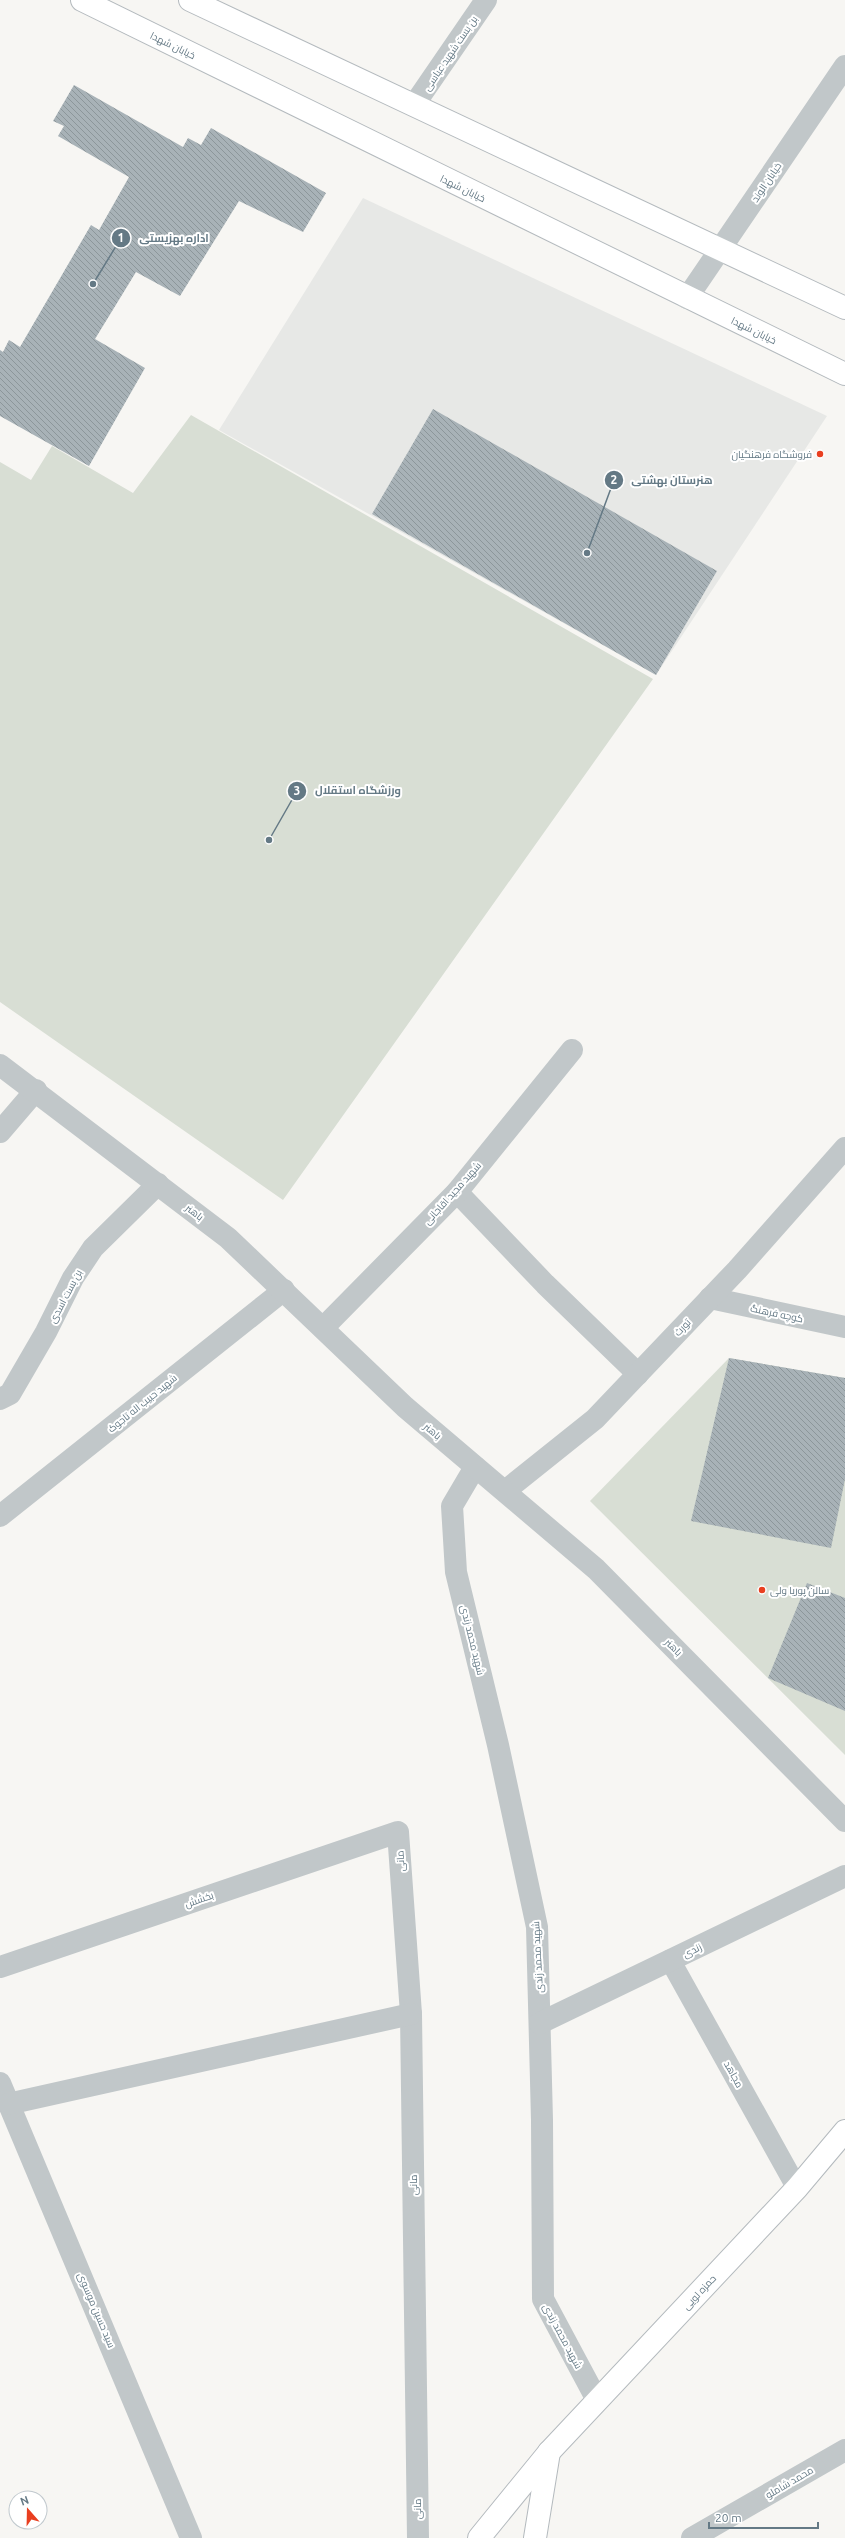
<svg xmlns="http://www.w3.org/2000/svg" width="845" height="2538" viewBox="0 0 845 2538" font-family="Ubuntu,Cairo,sans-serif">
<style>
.built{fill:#e7e8e6}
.green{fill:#d8ded4}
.building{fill:url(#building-back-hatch)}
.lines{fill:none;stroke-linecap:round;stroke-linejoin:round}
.secondary-casing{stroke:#b4babe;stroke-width:24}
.service{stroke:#c1c7c9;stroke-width:21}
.minor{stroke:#c1c7c9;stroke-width:22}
.tertiary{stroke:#c1c7c9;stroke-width:22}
.secondary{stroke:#fff;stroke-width:22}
.poi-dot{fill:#e93f20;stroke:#fff;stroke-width:1.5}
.labels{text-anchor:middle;stroke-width:4;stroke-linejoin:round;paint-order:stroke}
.street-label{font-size:10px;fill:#647985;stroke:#fff}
.poi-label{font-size:10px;fill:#647985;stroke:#fff;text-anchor:end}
.leader{fill:none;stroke:#647985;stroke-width:1.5}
.callout-dot{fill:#647985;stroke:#fff;stroke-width:1.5}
.mark-label{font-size:12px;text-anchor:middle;font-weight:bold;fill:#fff}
.callout-label{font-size:11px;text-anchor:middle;font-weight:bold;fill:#647985;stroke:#fff;stroke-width:4;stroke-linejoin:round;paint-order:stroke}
</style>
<defs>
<pattern id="building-back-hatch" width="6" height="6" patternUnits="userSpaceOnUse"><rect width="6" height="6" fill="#a8b2b7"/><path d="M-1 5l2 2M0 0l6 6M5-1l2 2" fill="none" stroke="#8c969a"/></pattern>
</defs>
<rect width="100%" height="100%" fill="#f7f6f3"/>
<!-- built -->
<path class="built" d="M363 198 827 416 656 675 219 430Z"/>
<!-- green -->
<g class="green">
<path d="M191 415 653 679 283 1200 0 1002V462L31 480 52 446 133 493Z"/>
<path d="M729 1358 845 1378V1755L590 1501Z"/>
</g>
<!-- building -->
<g class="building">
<path d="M74 85 183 147 188 138 201 145 211 128 326 193 303 232 239 201 180 296 136 272 95 339 145 368 89 466 0 416V350L3 352 9 340 20 347 91 225 99 230 129 177 58 136 64 126 53 121Z"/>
<path d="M433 409 717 571 656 675 372 514Z"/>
<path d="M729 1358 845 1378V1479L831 1548 691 1521Z"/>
<path d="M807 1583 845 1598V1711L768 1678Z"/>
</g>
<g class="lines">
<!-- secondary casing -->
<g class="secondary-casing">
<g id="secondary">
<path d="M82 0 845 374"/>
<path d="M190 0 845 308"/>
<path d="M479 2538 550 2451 797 2188 845 2131"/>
<path d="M535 2538 549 2452"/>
</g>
</g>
<!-- service -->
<path class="service" d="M670 1960 797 2188"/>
<!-- minor -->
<g class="minor">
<path d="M414 105 486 0"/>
<path d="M0 1132 36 1090"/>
<path d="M457 1192 545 1284 638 1374"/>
<path d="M710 1298 845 1327"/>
<path d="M323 1328 457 1192 572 1050"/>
<path d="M0 1399 10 1394 46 1332 73 1278 93 1248 158 1184"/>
<path d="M475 1467 452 1506 456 1572 498 1745 537 1927 542 2120 543 2299 597 2400"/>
<path d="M505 1491 595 1419 737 1270 845 1148"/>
<path d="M0 1516 284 1290"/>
<path d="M0 1967 398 1832 411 2014 418 2538"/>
<path d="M540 2023 845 1876"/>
<path d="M0 2083 191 2538"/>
<path d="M8 2104 411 2014"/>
<path d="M692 2538 845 2450"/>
</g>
<!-- tertiary -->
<g class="tertiary">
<path d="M687 298 845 66"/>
<path d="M0 1065 228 1238 405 1407 596 1569 845 1821"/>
</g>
<!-- secondary -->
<use href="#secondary" class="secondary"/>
</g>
<!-- markers -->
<g class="poi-dot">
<circle cx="820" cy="454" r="4"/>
<circle cx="762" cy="1590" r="4"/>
</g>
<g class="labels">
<!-- street labels -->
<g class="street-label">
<text transform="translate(173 45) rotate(26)" y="4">خیابان شهدا</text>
<text transform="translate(450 53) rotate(-56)" y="4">بن بست شهید عباسی</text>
<text transform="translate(766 182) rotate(-56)" y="4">خیابان الوند</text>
<text transform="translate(463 188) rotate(26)" y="4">خیابان شهدا</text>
<text transform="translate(754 330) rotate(26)" y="4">خیابان شهدا</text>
<text transform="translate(452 1193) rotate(-48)" y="4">شهید مجید اقاجانی</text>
<text transform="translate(195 1212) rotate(38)" y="4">باهنر</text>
<text transform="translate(65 1296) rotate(-62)" y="4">بن بست اسدی</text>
<text transform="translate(777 1313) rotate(12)" y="4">کوچه فرهنگ</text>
<text transform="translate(682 1327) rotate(-47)" y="4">تورث</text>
<text transform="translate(142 1403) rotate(-39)" y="4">شهید حبیب اله تاجوک</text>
<text transform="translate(433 1431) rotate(40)" y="4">باهنر</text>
<text transform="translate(473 1640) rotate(76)" y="4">شهید محمد زندی</text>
<text transform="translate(674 1647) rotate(45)" y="4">باهنر</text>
<text transform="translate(400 1861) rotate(-94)" y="4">مانی</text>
<text transform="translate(199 1899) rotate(-19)" y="4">بخشش</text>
<text transform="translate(692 1950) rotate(-26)" y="4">زندی</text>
<text transform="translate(537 1957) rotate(-93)" y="4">شهید محمد زندی</text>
<text transform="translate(734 2074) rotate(61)" y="4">مجاهد</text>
<text transform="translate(413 2185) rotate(-91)" y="4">مانی</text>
<text transform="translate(699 2292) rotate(-47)" y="4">حمزه لویی</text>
<text transform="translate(97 2310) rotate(67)" y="4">سید حسین موسوی</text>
<text transform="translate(563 2336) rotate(62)" y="4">شهید محمد زندی</text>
<text transform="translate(789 2482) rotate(-30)" y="4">محمد شاملو</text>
<text transform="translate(417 2509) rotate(-91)" y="4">مانی</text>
</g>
<!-- poi labels -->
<g class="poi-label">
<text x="812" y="458">فروشگاه فرهنگیان</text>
<text x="770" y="1594" text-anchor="start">سالن پوریا ولی</text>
</g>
</g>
<!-- callouts -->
<path class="leader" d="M93 284L121 238M587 553L614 480M269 840L297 791"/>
<g class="callout-dot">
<circle cx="93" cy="284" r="4"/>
<circle cx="587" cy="553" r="4"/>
<circle cx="269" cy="840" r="4"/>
<circle cx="121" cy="238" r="10"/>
<circle cx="614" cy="480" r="10"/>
<circle cx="297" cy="791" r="10"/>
</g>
<g class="mark-label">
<text x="121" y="242">1</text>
<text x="614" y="484">2</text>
<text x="297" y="795">3</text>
</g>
<g class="callout-label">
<text x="174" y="242">اداره بهزیستی</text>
<text x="672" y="484">هنرستان بهشتی</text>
<text x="358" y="794">ورزشگاه استقلال</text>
</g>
<!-- north arrow -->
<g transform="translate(28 2510) rotate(340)"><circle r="19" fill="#ffffff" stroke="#c1c9ce"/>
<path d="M0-3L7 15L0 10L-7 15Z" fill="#e93f20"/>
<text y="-6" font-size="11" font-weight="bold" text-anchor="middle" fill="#647985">N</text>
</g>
<!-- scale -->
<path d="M709 2522v6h109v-6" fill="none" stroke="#647985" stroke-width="2"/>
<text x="715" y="2522" font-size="12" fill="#647985" stroke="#ffffff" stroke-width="3" paint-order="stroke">20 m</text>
</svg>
